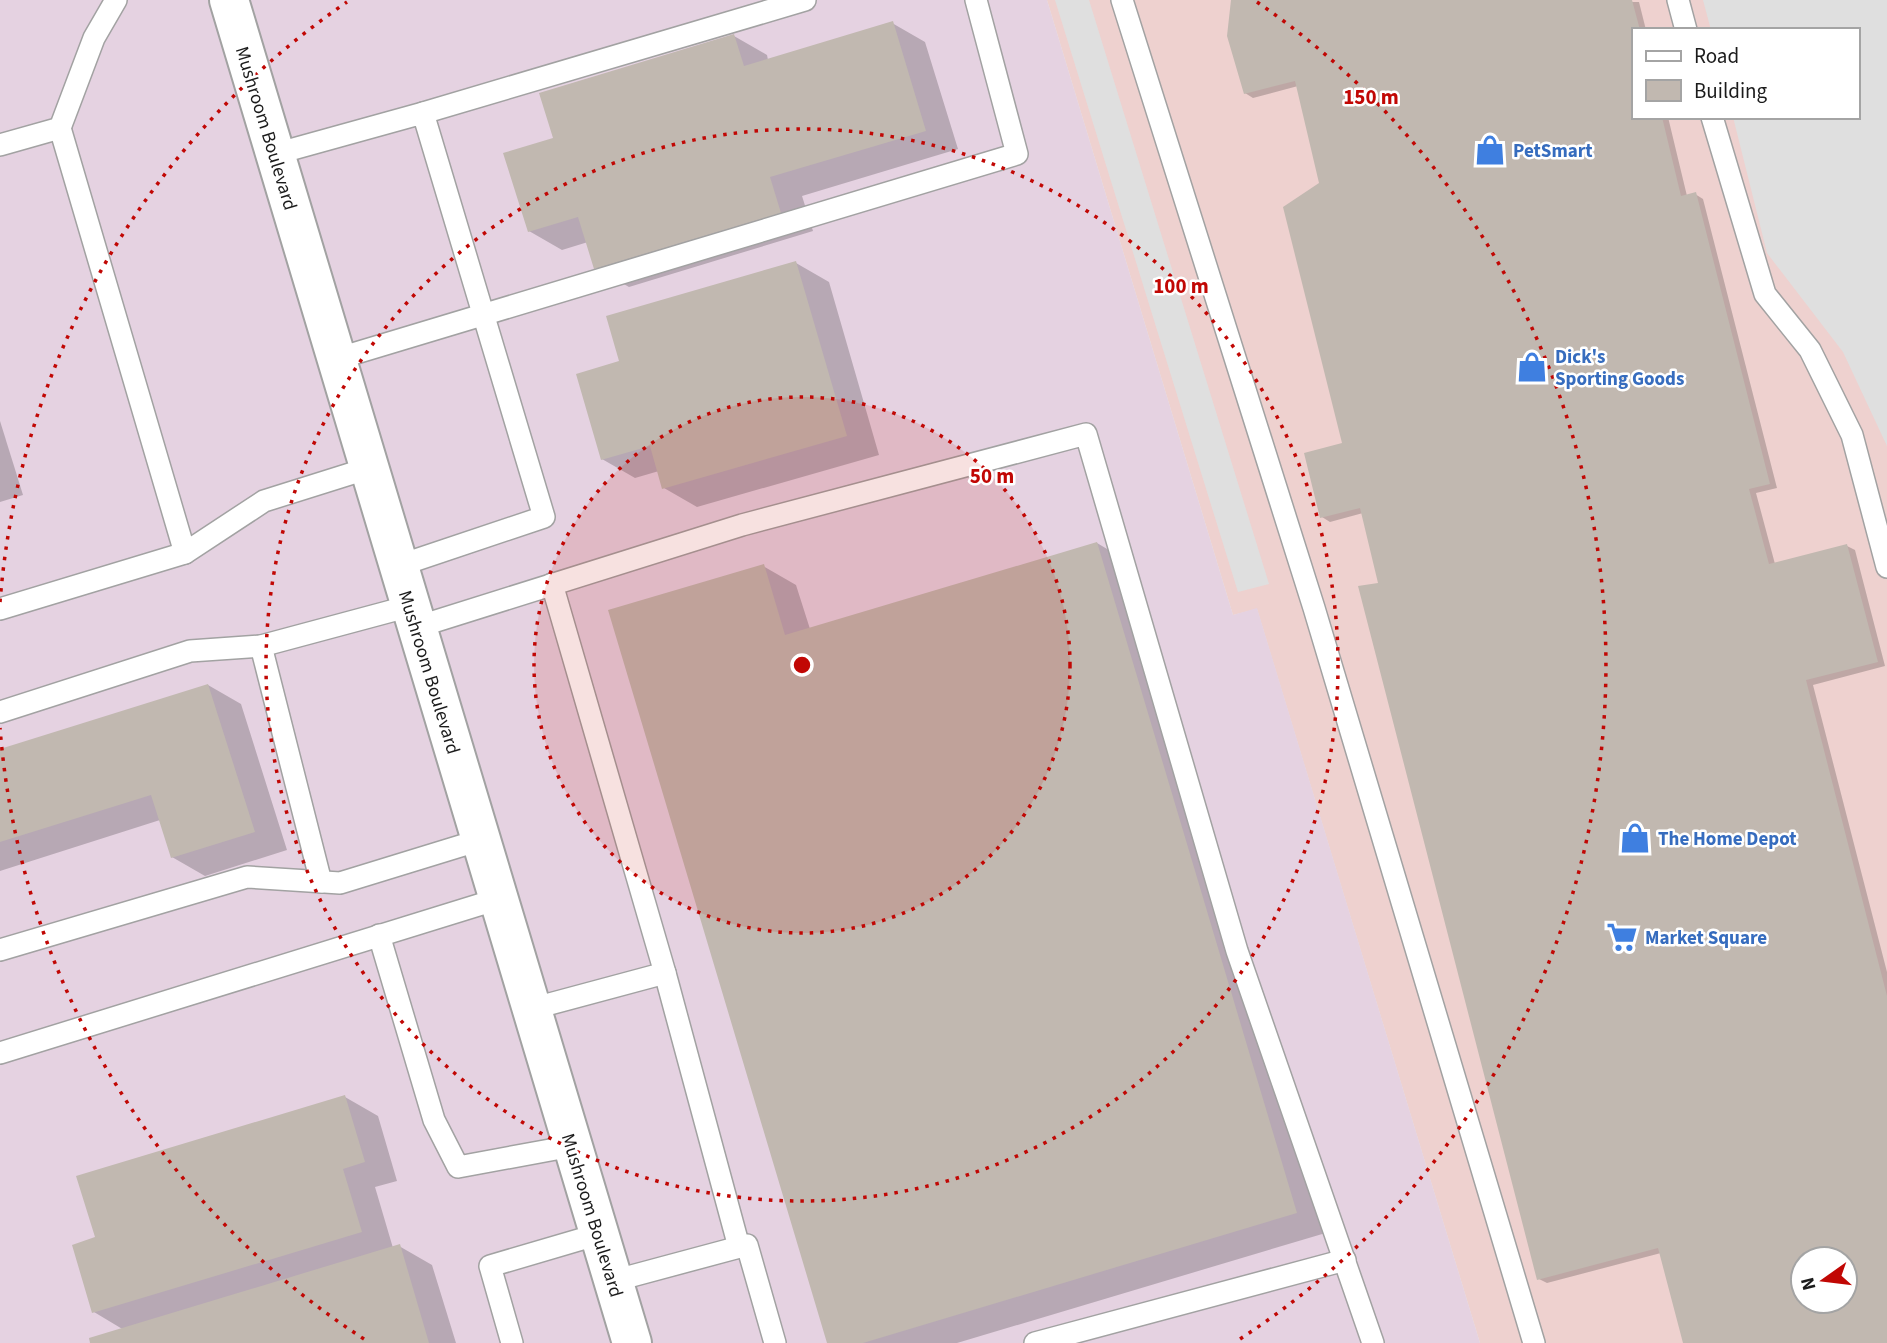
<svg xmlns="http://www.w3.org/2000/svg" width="1887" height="1343" viewBox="0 0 1887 1343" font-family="'Source Sans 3',sans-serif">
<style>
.commercial{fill:#eed1cf;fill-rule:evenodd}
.industrial{fill:#e5d2e1}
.parking{fill:#dfdfdf}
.shadow{fill:#0003;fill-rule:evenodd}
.building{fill:#c1b8b0;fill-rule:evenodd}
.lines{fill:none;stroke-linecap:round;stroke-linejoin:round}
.lane-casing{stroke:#a2a2a2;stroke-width:24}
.street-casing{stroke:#a2a2a2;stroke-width:42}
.lane{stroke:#fff;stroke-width:21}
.street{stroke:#fff;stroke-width:38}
.ring{fill:none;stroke:#c10704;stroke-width:3.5;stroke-dasharray:3.5 7}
.labels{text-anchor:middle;stroke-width:5;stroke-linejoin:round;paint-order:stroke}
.street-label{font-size:19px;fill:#1b1b1b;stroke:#fff}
.shop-label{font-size:19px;font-weight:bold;fill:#366cbe;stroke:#fff;text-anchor:start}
.centre{fill:#c10704;stroke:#fff;stroke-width:3.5}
.ring-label{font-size:21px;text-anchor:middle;font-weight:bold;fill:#c10704;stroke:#fff;stroke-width:5;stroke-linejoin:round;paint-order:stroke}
</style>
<rect width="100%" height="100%" fill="#ece8e0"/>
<!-- commercial -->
<path class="commercial" d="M1047 0H1887V1343H1480L1257 609 1233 615ZM1633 30H1857V117H1633ZM1803 1259H1845V1301H1803Z"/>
<!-- industrial -->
<path class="industrial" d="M0 0H1047L1233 615 1257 608 1480 1343H0Z"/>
<!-- parking -->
<g class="parking">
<path d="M1055 0H1089L1269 584 1238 592Z"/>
<path d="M1703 0H1887V446L1843 352 1767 253 1733 117H1857V30H1711Z"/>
</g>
<!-- shadow -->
<g class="shadow">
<path d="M1233 0 1639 2 1646 30H1633V117H1668L1687 196 1695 194 1703 199 1777 488 1756 493 1775 564 1847 546 1855 550 1885 666 1813 685 1887 972V1343H1685L1661 1253 1547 1283 1539 1279 1363 513 1330 522 1322 517 1344 445 1321 183 1298 86 1253 98 1245 93ZM1803 1259H1845V1301H1803Z"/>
<path d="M892 23 925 42 958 149 802 196 813 231 629 287 596 268 588 242 562 250 529 231 555 139 734 36 767 55 768 60Z"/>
<path d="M796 263 829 282 879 455 697 507 664 488 659 471 635 478 602 459 621 362Z"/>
<path d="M0 421 23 495 0 502Z"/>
<path d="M1097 543 1129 562 1329 1232 957 1343H829L763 566 796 585 810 629Z"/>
<path d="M208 685 241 704 287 850 205 876 172 857 160 820 0 871V751Z"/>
<path d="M345 1097 378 1116 397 1181 375 1187 393 1248 399 1246 432 1265 456 1343H92L124 1330 94 1312 97 1239Z"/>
</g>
<!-- building -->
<g class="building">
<path d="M1231 0H1632L1640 30H1633V117H1662L1681 196 1696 192 1770 484 1749 489 1769 564 1847 544 1878 662 1806 680 1887 996V1343H1683L1658 1248 1537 1280 1358 586 1378 583 1360 508 1320 518 1304 453 1342 443 1283 207 1319 183 1295 81 1244 94 1227 36ZM1803 1259H1845V1301H1803Z"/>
<path d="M893 21 926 131 770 177 781 213 594 269 578 217 528 232 503 153 553 138 539 93 734 34 744 66Z"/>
<path d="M796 261 847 436 662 489 650 446 601 460 576 374 619 361 606 316Z"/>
<path d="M1097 542 1297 1213 863 1343H827L608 610 764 564 785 635Z"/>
<path d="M208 684 255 832 171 858 151 795 0 842V749Z"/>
<path d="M345 1095 365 1162 343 1169 362 1232 92 1313 72 1245 95 1237 76 1176Z"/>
<path d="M400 1244 429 1343H90L89 1338Z"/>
</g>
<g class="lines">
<!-- lane casing -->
<g class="lane-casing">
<g id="lane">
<path d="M1122 0 1314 608 1534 1343"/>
<path d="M1678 0 1686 30"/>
<path d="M423 113 805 0"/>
<path d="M1712 117 1765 294 1810 350 1852 435 1887 567"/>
<path d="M60 128 185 553"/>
<path d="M0 145 60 128 94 38 116 0"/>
<path d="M275 154 423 113 544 517 398 566"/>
<path d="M336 359 1017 154 976 0"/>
<path d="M0 609 185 553 264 501 369 468"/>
<path d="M417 627 742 525 1086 434 1237 951 1373 1343"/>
<path d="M261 646 321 882"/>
<path d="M0 712 190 651 261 646 410 606"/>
<path d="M379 935 434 1120 458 1167 572 1146"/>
<path d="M0 950 247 877 340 883 480 840"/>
<path d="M665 973 739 1247"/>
<path d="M531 1009 665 973 552 584"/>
<path d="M0 1053 498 899"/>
<path d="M613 1281 747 1245 775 1343"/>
<path d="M512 1343 490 1266 599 1234"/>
<path d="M1035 1343 1345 1260"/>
</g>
</g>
<!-- street casing -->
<g class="street-casing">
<path id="street" d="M229 0 632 1343"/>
</g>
<!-- lane -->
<use href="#lane" class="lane"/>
<!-- street -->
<use href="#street" class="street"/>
</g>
<!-- distance rings -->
<circle cx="802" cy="665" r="268" fill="#c10704" fill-opacity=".12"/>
<g class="ring">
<circle cx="802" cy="665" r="268"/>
<circle cx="802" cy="665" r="536"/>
<path d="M364 1339A804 804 0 0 1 0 728M0 602A804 804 0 0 1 347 2M1257 2A804 804 0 0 1 1240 1339"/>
</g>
<!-- icons -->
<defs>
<g id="shop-bare" transform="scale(2.415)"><path d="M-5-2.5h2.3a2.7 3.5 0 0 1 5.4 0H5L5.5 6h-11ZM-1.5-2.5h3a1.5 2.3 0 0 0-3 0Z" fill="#3f7fe0" stroke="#fff" stroke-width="2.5" paint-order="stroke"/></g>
<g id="supermarket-bare" transform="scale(2.415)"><path d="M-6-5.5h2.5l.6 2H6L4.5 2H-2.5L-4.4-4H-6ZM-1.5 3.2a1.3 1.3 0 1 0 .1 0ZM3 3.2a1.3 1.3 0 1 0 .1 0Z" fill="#3f7fe0" stroke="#fff" stroke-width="2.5" paint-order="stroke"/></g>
</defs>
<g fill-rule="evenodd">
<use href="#shop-bare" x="1490" y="150"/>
<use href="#shop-bare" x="1532" y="367"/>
<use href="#shop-bare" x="1635" y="838"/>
<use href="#supermarket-bare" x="1622" y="937"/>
</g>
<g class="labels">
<!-- street labels -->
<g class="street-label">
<text transform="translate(267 128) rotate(73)" y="7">Mushroom Boulevard</text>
<text transform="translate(430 672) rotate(73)" y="7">Mushroom Boulevard</text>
<text transform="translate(593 1215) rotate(73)" y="7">Mushroom Boulevard</text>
</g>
<!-- shop labels -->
<g class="shop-label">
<text x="1513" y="157">PetSmart</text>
<text x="1555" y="363">Dick's<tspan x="1555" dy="22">Sporting Goods</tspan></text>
<text x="1658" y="845">The Home Depot</text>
<text x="1645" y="944">Market Square</text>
</g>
</g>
<circle cx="802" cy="665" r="10" class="centre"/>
<g class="ring-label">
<text x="1371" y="104">150 m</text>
<text x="1181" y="293">100 m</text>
<text x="992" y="483">50 m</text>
</g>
<!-- legend -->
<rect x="1632" y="28" width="228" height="91" fill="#ffffff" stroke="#a4a4a4" stroke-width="2"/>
<rect x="1646" y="51" width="35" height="10" fill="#ffffff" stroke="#a4a4a4" stroke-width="2"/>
<text x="1694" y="63" font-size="21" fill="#1b1b1b">Road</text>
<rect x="1646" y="80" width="35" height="21" fill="#c1b8b0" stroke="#a4a4a4" stroke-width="2"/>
<text x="1694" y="98" font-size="21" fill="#1b1b1b">Building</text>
<!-- north arrow -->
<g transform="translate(1824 1280) rotate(256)"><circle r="33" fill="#ffffff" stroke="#a4a4a4" stroke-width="2"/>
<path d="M0-5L12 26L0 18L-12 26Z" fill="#c10704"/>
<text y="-10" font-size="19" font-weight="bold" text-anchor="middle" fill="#1b1b1b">N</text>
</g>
</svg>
